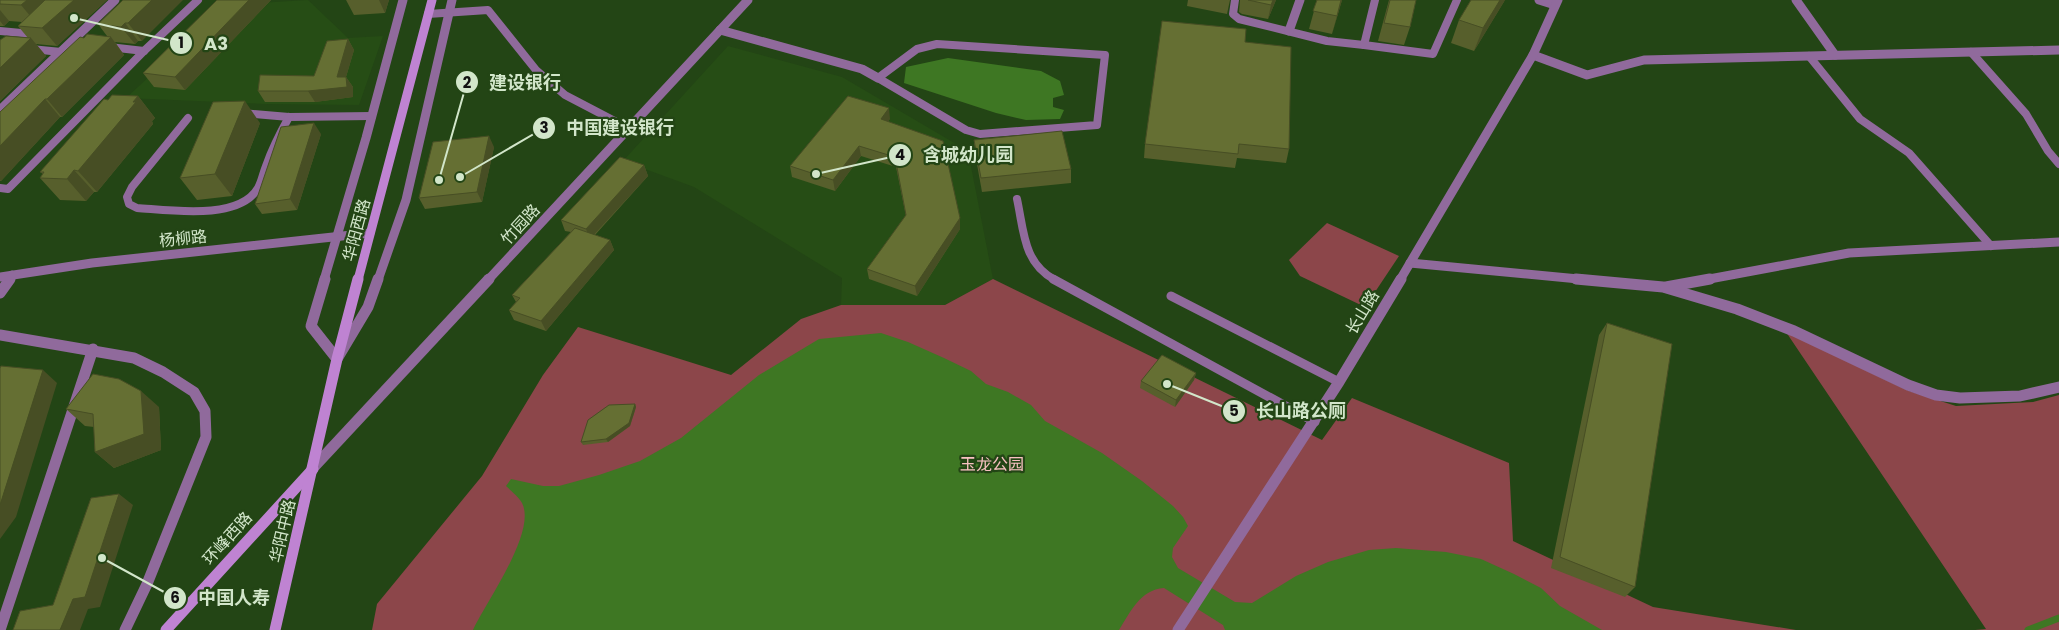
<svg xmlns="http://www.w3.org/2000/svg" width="2059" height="630" viewBox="0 0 2059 630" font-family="Poppins,'Noto Sans SC',sans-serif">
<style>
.built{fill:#264d15}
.green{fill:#8c464a}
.water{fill:#3e7723}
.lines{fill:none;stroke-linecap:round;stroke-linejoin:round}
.stream{stroke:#3e7723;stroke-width:7}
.service-far1{stroke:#906a9c;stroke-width:8}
.service{stroke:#906a9c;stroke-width:9}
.minor-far1{stroke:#906a9c;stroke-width:9}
.minor{stroke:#906a9c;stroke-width:11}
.tertiary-far1{stroke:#906a9c;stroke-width:9}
.tertiary{stroke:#906a9c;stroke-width:11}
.secondary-far1{stroke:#bf83d2;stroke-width:9}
.secondary{stroke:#bf83d2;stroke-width:11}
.wall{fill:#575f2c}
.shaded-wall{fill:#474e24}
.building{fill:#656f33;stroke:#474e24}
.labels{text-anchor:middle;stroke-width:4.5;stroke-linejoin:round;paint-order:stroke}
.street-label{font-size:16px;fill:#d2e6ca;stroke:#234515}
.park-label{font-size:16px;fill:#f9c1c2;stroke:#234515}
.leader{fill:none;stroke:#d2e6ca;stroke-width:2}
.callout-dot{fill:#d2e6ca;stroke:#234515;stroke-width:2}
.mark-label{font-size:15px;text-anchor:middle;font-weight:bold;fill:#111}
.callout-label{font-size:18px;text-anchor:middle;font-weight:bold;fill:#d2e6ca;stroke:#234515;stroke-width:4.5;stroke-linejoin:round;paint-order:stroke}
</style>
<rect width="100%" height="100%" fill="#234515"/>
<!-- built -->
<g class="built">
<path d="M308 0 348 38 383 36 359 105 266 104 126 98 227 5Z"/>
<path d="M728 46 842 77 968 151 993 279 945 305H841L842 278 694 187 623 161Z"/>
</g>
<!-- green -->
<g class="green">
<path d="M1327 223 1399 256 1365 307 1300 276 1289 260Z"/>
<path d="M993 279 1322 440 1352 398 1509 463 1513 541 1653 607 1796 630H372L377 604 482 476 543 375 578 327 731 375 801 319 841 305H945Z"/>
<path d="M1786 332 1909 391 1956 406 2033 402 2059 395V630H1975L1986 629Z"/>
</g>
<!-- water -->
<g class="water">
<path d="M948 58 1041 71 1060 81 1064 95 1053 98V107L1064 110 1060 119 1026 120 996 113 904 83 906 67Z"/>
<path d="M881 333 908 342 944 358 971 371 986 384 1008 392 1031 405 1045 421 1102 453 1142 481 1173 506 1183 517 1188 526 1173 548 1172 557 1178 568 1235 602 1252 603 1296 576 1328 562 1369 550 1396 548 1446 552 1481 559 1514 574 1541 588 1560 606 1602 630H1225L1223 625 1164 588C1140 590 1131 611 1119 630H473C486 602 537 532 522 503 519 497 511 491 506 486L511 479 543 486H559L599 475 640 461 681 438 759 375 819 339Z"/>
</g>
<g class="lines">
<!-- stream -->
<path class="stream" d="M2028 630 2059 618"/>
<!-- service-far1 -->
<g class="service-far1">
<path d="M1235 0 1233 14 1239 19 1327 41 1364 45 1375 0"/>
<path d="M428 14 488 10 536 70 565 95 630 129"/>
<path d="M0 31 32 34"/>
<path d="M937 44 1105 55 1097 125 980 134 966 130 878 78 917 49Z"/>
<path d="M1364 45 1433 54 1457 0"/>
<path d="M109 47 144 51"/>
<path d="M31 49 61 52"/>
<path d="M1971 52 2026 114 2048 151 2059 164"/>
<path d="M1809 56 1860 119 1909 153 1991 246"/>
<path d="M242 113 289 117 372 116"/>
<path d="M188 118 132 187 127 197 129 204 137 208C169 210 239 221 258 188 262 181 263 173 266 166 272 149 280 133 289 117"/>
<path d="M0 188 8 189 144 51 198 0"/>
<path d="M1017 199C1024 231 1023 263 1055 280"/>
</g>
<!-- service -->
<g class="service">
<path d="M1053 279 1315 422"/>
<path d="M1171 296 1339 382"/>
</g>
<!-- minor-far1 -->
<g class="minor-far1">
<path d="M1539 0 1555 5"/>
<path d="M1796 0 1835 55"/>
<path d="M720 30 862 69 878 78"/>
<path d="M1289 31 1300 0"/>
<path d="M1533 55 1587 75 1644 60 2059 50"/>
<path d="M0 110 115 0"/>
<path d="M1410 263 1589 280"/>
<path d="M9 280 12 275"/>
<path d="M324 280 366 138 403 0"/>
<path d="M378 280 406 200 452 0"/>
<path d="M1704 280 1849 253 2059 242"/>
</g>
<!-- minor -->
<g class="minor">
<path d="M325 279 311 326 337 359 368 307 378 279"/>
<path d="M1576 279 1663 287 1737 309 1794 331 1908 385 1936 395 1960 398 2020 396 2059 387"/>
<path d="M1666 287 1710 279"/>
<path d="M0 293 10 279"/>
<path d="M0 335 134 358 163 372 194 392 205 411 206 437 147 584 125 630"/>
<path d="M0 630 93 349"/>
</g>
<!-- tertiary-far1 -->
<g class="tertiary-far1">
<path d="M0 277 92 263 370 233"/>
<path d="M488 280 748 0"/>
<path d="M1400 280 1533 55 1558 0"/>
</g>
<!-- tertiary -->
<g class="tertiary">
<path d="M313 468 489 279"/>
<path d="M1178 630 1339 382 1401 279"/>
</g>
<!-- secondary-far1 -->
<path class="secondary-far1" d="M358 280 432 0"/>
<!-- secondary -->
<g class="secondary">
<path d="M166 630 313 469"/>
<path d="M275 630 337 359 358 279"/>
</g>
</g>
<!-- wall -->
<g class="wall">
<path d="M0 0H107L57 46 36 44 46 56 0 101V40L28 38 18 26 22 22 9 21 4 26H0Z"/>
<path d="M123 0 142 41H138L135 44 115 42 124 55 62 117H60L1 181H0V112L107 36 98 24Z"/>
<path d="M217 0H271L185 90 154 87 143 73Z"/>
<path d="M346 0H389L385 13 354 15Z"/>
<path d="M1188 0H1230L1227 14 1187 6Z"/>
<path d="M1240 0H1276L1268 19 1242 14 1239 12Z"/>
<path d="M1317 0H1342L1332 34 1309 29Z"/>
<path d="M1389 0H1416L1410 27 1404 45 1378 41Z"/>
<path d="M1505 0 1474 51 1451 43 1459 20Z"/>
<path d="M348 39 354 50 346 77 353 87V97L315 102H265L258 91 314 76Z"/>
<path d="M1245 42 1289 149 1286 163 1237 158 1235 168 1144 158 1145 144Z"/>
<path d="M138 96 155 118 152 121 153 124 97 192H94L86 201 60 200 40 178 43 174 40 172 108 100Z"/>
<path d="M890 119 888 121 960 218V229L917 296 869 279 867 269 906 216 896 167 861 156 835 191 792 177 790 166Z"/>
<path d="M260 123 232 196 197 200 180 178Z"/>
<path d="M321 134 297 210 262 214 255 204Z"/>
<path d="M974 140 1071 169V183L982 192 975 153Z"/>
<path d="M494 147 482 202 425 209 419 198Z"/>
<path d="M644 165 648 176 595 235 610 240 614 250 546 331 514 320 509 310 516 302 512 295 571 232 565 231 561 220Z"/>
<path d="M1607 323 1635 587 1625 597 1551 568 1599 335Z"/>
<path d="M1196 373 1194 380 1175 407 1140 388 1141 381Z"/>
<path d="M635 404 636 407 630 426 608 442 583 445 581 442Z"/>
<path d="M159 407 161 450 114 468 95 452 94 427 85 426 66 409Z"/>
</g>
<!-- shaded-wall -->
<g class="shaded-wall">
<path d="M27 0H62L36 23 21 5Z"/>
<path d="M74 0H107L57 46 42 28Z"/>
<path d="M152 0H183L142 41 128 23Z"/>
<path d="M249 0H271L185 90 175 77Z"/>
<path d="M379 0H389L385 13Z"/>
<path d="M1273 0H1276L1268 19 1271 5Z"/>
<path d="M1341 0H1342L1332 34 1337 16Z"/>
<path d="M1500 0H1505L1474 51 1483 28Z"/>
<path d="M0 10 9 21 4 26 0 21Z"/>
<path d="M125 23 138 41 135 44 121 27Z"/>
<path d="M111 37 124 55 62 117 47 99Z"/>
<path d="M31 38 46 56 0 101V68Z"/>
<path d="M348 39 354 50 343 87 346 77 353 87V97L315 102 308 91 337 77Z"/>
<path d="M138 96 155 118 152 121 153 124 97 192 78 171Z"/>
<path d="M45 99 60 117 1 181 0 180V146Z"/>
<path d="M245 101 260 123 232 196 215 174Z"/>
<path d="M889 108 890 119 882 129 881 119Z"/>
<path d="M314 123 321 134 297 210 290 199Z"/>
<path d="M489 136 494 147 482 202 477 192Z"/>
<path d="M859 146 861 156 835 191 833 180Z"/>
<path d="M644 165 648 176 590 239 586 229Z"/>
<path d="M74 170 94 192 86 201 67 179Z"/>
<path d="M960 218V229L917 296 915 286Z"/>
<path d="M610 240 614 250 546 331 541 321Z"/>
<path d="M43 370 57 383 16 517 0 539V505Z"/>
<path d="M1196 373 1194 380 1175 407 1176 400Z"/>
<path d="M141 391 159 407 161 450 114 468 95 452Z"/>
<path d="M635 404 636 407 630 426 608 442 606 439Z"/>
<path d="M119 494 133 505 100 607 88 609 80 630H60L73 599Z"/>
</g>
<!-- building -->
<g class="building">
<path d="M0 0H27L21 5 0 4Z"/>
<path d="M45 0H74L42 28 18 26Z"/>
<path d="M123 0H152L128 23H125L121 27 98 24Z"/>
<path d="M217 0H249L175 77 143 73Z"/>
<path d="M1248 0H1273L1271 5Z"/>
<path d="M1317 0H1341L1337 16 1313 11Z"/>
<path d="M1390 0H1416L1410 27 1384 23Z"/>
<path d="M1471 0H1500L1483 28 1459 20Z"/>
<path d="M1162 21 1246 29 1245 42 1291 47 1289 149 1239 144 1238 154 1145 144Z"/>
<path d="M87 34 111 37 47 99H45L0 146V112L80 37 84 38Z"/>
<path d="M6 36 31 38 0 68V40Z"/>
<path d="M348 39 337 77H346L347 87 308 91H258L260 75 314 76 327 41Z"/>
<path d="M112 95 138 96 133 102H136L78 171 74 170 67 179 40 178 44 172H40L104 99 108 100Z"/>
<path d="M848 96 889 108 881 119 943 141 960 218 915 286 867 269 906 215 895 157 859 146 833 180 790 166Z"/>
<path d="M245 101 215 174 180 178 213 102Z"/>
<path d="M314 123 290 199 255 204 281 127Z"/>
<path d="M1062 131 1071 169 981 178 974 140Z"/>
<path d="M489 136 477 192 419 198 433 142Z"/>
<path d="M620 157 644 165 586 229 561 220Z"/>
<path d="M575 228 610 240 541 321 509 310 520 298 512 295Z"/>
<path d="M1607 323 1672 344 1635 587 1560 557Z"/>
<path d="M1162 355 1196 373 1176 400 1141 381Z"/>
<path d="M1 366 43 370 0 505V368Z"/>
<path d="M93 374 119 379 141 391 144 434 95 452 93 414 66 409Z"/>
<path d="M635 404 629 423 606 439 581 442 588 420 609 405Z"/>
<path d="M119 494 85 597 73 599 60 630H13L20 611 53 605 91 498Z"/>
</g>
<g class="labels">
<!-- street labels -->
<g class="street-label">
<text transform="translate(520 224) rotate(-47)" y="6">竹园路</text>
<text transform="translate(356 230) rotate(-75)" y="6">华阳西路</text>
<text transform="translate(183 238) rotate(-6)" y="6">杨柳路</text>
<text transform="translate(1362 312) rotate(-59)" y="6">长山路</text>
<text transform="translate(282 531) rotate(-77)" y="6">华阳中路</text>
<text transform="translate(227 538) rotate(-48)" y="6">环峰西路</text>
</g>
<!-- park labels -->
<g class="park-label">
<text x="992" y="470">玉龙公园</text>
</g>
</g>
<!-- callouts -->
<path class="leader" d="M74 18L181 43M439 180L467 82M460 177L544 128M816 174L900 155M1167 384L1234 411M102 558L175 598"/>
<g class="callout-dot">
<circle cx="74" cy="18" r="5"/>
<circle cx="439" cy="180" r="5"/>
<circle cx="460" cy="177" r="5"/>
<circle cx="816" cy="174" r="5"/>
<circle cx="1167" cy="384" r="5"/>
<circle cx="102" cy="558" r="5"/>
<circle cx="181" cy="43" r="12"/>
<circle cx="467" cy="82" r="12"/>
<circle cx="544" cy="128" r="12"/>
<circle cx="900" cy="155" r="12"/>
<circle cx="1234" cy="411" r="12"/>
<circle cx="175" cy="598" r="12"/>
</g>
<g class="mark-label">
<text x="181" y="48">1</text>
<text x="467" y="88">2</text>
<text x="544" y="133">3</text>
<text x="900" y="160">4</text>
<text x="1234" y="416">5</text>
<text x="175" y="603">6</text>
</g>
<g class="callout-label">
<text x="216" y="50">A3</text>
<text x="525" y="89">建设银行</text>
<text x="620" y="134">中国建设银行</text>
<text x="968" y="161">含城幼儿园</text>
<text x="1301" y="417">长山路公厕</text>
<text x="234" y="604">中国人寿</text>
</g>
</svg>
